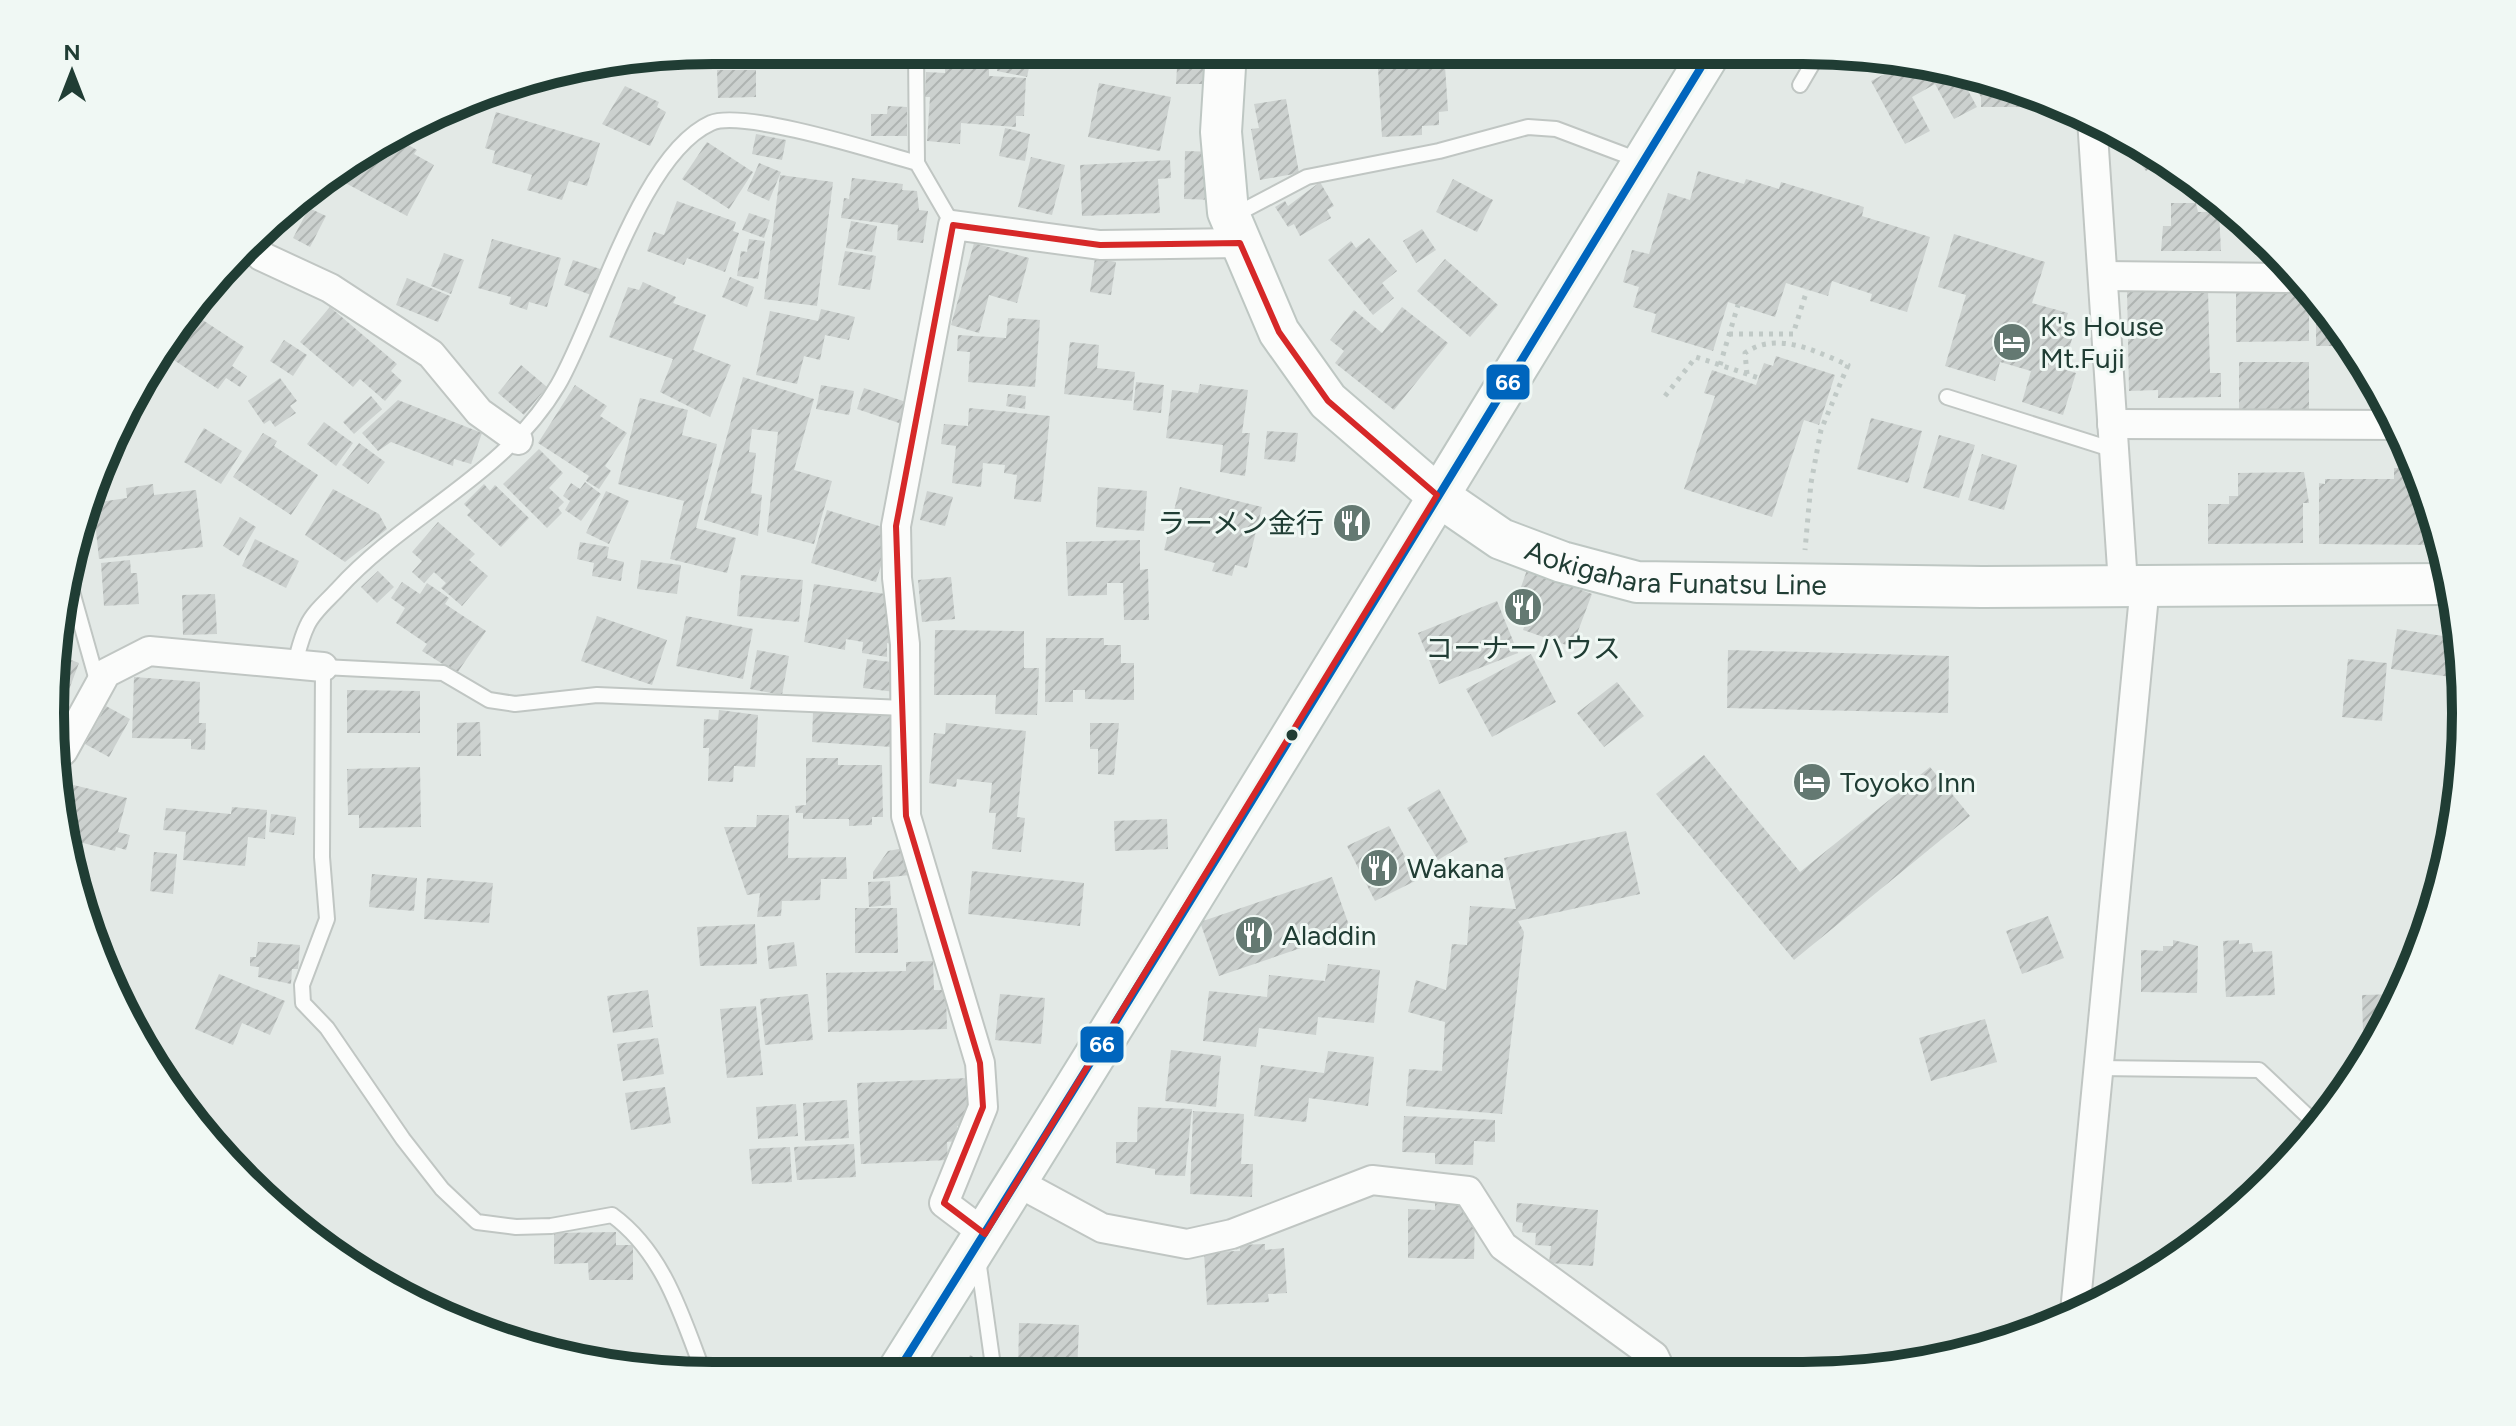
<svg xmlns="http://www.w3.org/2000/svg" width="2516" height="1426" viewBox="0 0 2516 1426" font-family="Figtree,'Noto Sans JP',sans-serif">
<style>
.building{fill:url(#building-hatch)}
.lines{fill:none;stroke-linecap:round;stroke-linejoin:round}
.lane-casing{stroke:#c0c6c3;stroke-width:18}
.street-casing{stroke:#c0c6c3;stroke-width:32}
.secondary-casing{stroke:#bec7c3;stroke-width:44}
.path{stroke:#c0c9c6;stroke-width:5;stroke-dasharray:4 6;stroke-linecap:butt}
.lane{stroke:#fbfcfb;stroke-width:14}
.street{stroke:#fbfcfb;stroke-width:28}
.secondary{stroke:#fbfcfb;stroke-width:40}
.bus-1-casing{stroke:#f0f8f4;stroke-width:14}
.bus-1{stroke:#0065bd;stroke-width:8}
.marked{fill:none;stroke:#d62828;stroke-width:6;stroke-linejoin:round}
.bus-dot{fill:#203d34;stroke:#f0f8f4;stroke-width:3}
.labels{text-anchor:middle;stroke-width:6;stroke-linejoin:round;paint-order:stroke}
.poi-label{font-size:28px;fill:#203d34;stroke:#f0f8f4;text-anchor:start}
.street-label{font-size:28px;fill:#203d34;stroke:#f0f8f4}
.rim{fill:none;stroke:#203d34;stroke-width:10}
.line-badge{stroke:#f0f8f4;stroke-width:3}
.badge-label{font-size:22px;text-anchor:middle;font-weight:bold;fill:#fff}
</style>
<defs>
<pattern id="building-hatch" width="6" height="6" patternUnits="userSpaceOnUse" patternTransform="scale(2)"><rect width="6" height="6" fill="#ccd1cf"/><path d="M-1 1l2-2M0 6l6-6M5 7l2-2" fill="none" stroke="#afb4b2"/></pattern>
</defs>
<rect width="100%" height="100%" fill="#e3e9e6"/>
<!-- building -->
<g class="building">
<path d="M713 50H734L728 68 684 55Z"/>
<path d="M1178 51H1210L1208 84H1176Z"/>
<path d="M1377 51H1444L1448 111 1439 112V125L1422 126V135L1382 137Z"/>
<path d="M1000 57 1030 63 1027 77 997 71Z"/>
<path d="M1906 63 1959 74 1977 107 1954 119 1935 84 1912 97 1930 131 1905 144 1871 81Z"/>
<path d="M945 65 989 68V76L1026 78 1024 116H1016V127L961 123 960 144 927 141 930 97H925L926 72 945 73Z"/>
<path d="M717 70H756V97L718 98Z"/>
<path d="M1967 75 2023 88V107H1981V97Z"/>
<path d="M1099 83 1171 97 1160 151 1088 137Z"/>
<path d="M625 86 659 102 657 107 666 112 650 146 602 124Z"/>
<path d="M1286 99 1299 173 1260 180 1251 129 1259 128 1254 104Z"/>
<path d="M888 106 907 107V136H871V114H887Z"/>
<path d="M496 112 600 143 587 186 569 181 562 200 527 190 532 175 492 163 495 151 485 148Z"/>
<path d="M1005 128 1030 134 1025 161 999 156Z"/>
<path d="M2115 130 2135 139 2163 159 2146 171Z"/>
<path d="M756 134 786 140 782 160 752 154Z"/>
<path d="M398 139 417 150 414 154 434 165 407 216 338 179 343 169Z"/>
<path d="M707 142 753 172 729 209 682 179Z"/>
<path d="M1185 151 1216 152 1215 200 1184 199Z"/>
<path d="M1031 157 1065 165 1052 215 1018 207Z"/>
<path d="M1170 160 1171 178 1158 179 1160 213 1082 216 1080 165Z"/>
<path d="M759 163 781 172 769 201 747 191Z"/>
<path d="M1698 171 1744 184 1746 179 1779 189 1781 182 1864 207 1862 216 1930 237 1907 312 1870 301 1872 294 1832 281 1828 296 1786 283 1775 317 1728 302 1713 351 1651 332 1656 314 1633 307 1639 287 1623 282 1632 250 1649 254 1668 193 1690 200Z"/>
<path d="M780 175 833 182 817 306 764 299Z"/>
<path d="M852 178 903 184 902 190 917 191 919 210 928 211 923 243 897 240 898 225 841 218 844 198 849 199Z"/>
<path d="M1453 179 1493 200 1477 232 1436 212Z"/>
<path d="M1320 182 1334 206 1327 210 1331 218 1300 236 1294 224 1288 227 1275 207 1285 201 1288 206Z"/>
<path d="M677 201 736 222 733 231 739 233 725 272 687 258 684 265 647 251 654 232 664 235Z"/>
<path d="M2171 203H2196L2198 212H2219L2221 251H2161L2163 226H2171Z"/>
<path d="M309 208 326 216 310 247 293 238Z"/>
<path d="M749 213 770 220 764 238 742 230Z"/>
<path d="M851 221 877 226 872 252 846 248Z"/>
<path d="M1422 229 1436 250 1416 263 1403 241Z"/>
<path d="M1954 234 2045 262 2032 303 2068 313 2066 319 2077 322 2063 369 2076 373 2063 415 2022 402 2031 371 2000 362 1995 381 1945 366 1966 295 1938 287Z"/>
<path d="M1369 238 1397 271 1382 283 1394 298 1373 315 1328 260 1351 241 1356 248Z"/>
<path d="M492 239 561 258 547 307 529 302 527 310 509 304 511 297 478 288Z"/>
<path d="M749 239 765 241 758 279 737 276 741 251 747 252Z"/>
<path d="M974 243 1029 258 1017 303 989 295 979 333 951 325Z"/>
<path d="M845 251 876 256 870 290 838 285Z"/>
<path d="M444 253 464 260 451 294 431 286Z"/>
<path d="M1095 258 1116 262 1111 295 1090 292Z"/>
<path d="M1445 259 1498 305 1470 337 1417 291Z"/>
<path d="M573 260 600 269 591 295 564 285Z"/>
<path d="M730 277 754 287 747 307 722 297Z"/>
<path d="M407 278 450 296 438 322 396 305Z"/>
<path d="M643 282 676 297 673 303 706 315 693 350 731 365 710 417 660 392 673 359 609 337 628 287 639 290Z"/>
<path d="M2208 289 2210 373H2221V397L2158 398V390L2129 391 2127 290Z"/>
<path d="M2236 293H2309V341L2236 342Z"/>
<path d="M330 307 397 364 391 371 402 381 385 401 360 379 353 387 300 342Z"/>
<path d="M1402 307 1448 343 1394 410 1335 363 1344 351 1330 340 1354 310 1382 333Z"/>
<path d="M821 309 855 317 849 340 825 335 820 360 804 356 797 384 756 375 770 311 818 321Z"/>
<path d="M192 313 244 347 232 366 247 376 240 387 226 378 218 389 163 353Z"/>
<path d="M2316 313H2331L2352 346H2316Z"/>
<path d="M1008 318 1040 320 1035 387 968 382 970 352 957 351 958 335 1006 338Z"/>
<path d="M284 340 307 355 293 376 270 361Z"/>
<path d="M1070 342 1099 345 1097 368 1135 372 1132 401 1064 394Z"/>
<path d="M1776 356 1835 375 1819 425 1804 420 1772 517 1684 489 1715 396 1704 393 1712 370 1756 385 1764 363 1773 366Z"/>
<rect x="2239" y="362" width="70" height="51"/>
<path d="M521 365 547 387 524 415 498 393Z"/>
<path d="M743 377 814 399 794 470 832 481 814 544 767 532 778 432 752 429 749 452 756 453 751 493 762 495 758 536 704 520Z"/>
<path d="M280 378 297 401 290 406 296 413 275 427 270 420 264 424 248 401Z"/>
<path d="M1136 382 1164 385 1161 413 1133 410Z"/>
<path d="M1200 384 1248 390 1242 433H1250L1245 476 1220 472 1223 445 1166 438 1172 390 1198 393Z"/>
<path d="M575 385 607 406 600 416 627 433 605 466 611 471 599 489 586 481 589 476 538 443Z"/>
<path d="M821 385 854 391 849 415 816 409Z"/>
<path d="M864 388 909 403 902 424 857 409Z"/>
<path d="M1008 394 1026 396 1025 409 1006 406Z"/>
<path d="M371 396 382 409 354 434 343 422Z"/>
<path d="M640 398 688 410 682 435 717 444 696 528 736 538 727 573 670 559 684 501 618 484Z"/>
<path d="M398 400 482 433 471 464 454 459 453 466 391 442 378 451 362 433Z"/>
<path d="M969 408 1050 416 1041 502 1014 499 1017 475 1004 473 1005 465 983 463 981 487 952 483 956 446 941 444 944 424 968 426Z"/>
<path d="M1871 418 1922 431 1908 483 1857 469Z"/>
<path d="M324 422 353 443 336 466 307 444Z"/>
<path d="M204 428 242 451 221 484 184 462Z"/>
<path d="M1267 431 1298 433 1295 462 1264 459Z"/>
<path d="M263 433 277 441 274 446 318 475 291 515 233 477Z"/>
<path d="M1939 435 1975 445 1959 498 1923 488Z"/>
<path d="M359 443 385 462 368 484 342 465Z"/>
<path d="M539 449 563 473 549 488 564 502 558 508 562 513 547 528 503 484Z"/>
<path d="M1982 454 2017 465 2004 510 1968 500Z"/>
<path d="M2394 468H2415V479H2420L2444 545 2319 544V483L2325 484V479H2394Z"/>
<path d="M2304 472 2309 503H2303V543L2208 544V504H2229V496H2238V473Z"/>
<path d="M585 482 601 494 581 521 565 510 570 501 563 496 571 483 580 489Z"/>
<path d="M153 484 154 495 196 490 203 547 99 559 93 503 127 498 126 488Z"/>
<path d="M484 484 490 491 495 485 529 518 501 547 467 515 471 511 464 504Z"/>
<path d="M1098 487 1147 491 1144 531 1096 527Z"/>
<path d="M1180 487 1262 507 1247 568 1235 565 1232 576 1212 571 1215 563 1164 550Z"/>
<path d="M333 489 379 514 387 529 345 562 305 535Z"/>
<path d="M606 491 629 501 609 544 586 533Z"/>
<path d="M927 491 953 497 945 526 920 520Z"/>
<path d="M827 510 892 530 876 582 811 563Z"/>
<path d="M240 517 256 527 239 556 223 546Z"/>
<path d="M438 522 475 554 469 560 488 576 462 606 441 588 446 583 434 572 424 583 412 572 422 561 412 552Z"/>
<path d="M255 539 299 561 286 588 242 566Z"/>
<path d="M1140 540V570L1148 569 1149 620H1124L1123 583H1107V595L1068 596 1066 542Z"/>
<path d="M580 542 609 547 607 558 624 562 621 581 592 576 594 563 577 559Z"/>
<path d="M130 560 131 573H137L139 604 104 606 101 563Z"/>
<path d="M641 560 681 565 677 594 637 589Z"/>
<path d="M1527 570 1592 594 1572 647 1523 630 1529 613 1514 607Z"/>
<path d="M378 571 394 587 377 603 361 587Z"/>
<path d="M741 575 803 580 799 622 737 616Z"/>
<path d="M951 577 955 619 922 622 918 580Z"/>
<path d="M402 582 420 594 427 583 449 598 445 604 486 631 457 673 422 651 427 644 396 623 405 608 391 598Z"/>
<path d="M814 584 893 595 897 645 887 643V657L862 653 863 642 846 639 845 650 804 642Z"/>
<path d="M215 594 217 634 183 635 182 595Z"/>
<path d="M1497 601 1518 653 1439 684 1418 633Z"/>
<path d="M597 616 667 640 652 685 581 661Z"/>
<path d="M686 616 753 629 743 679 676 666Z"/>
<path d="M2445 623 2457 625 2462 656 2459 678 2391 669 2397 629 2443 636Z"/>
<path d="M935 630 1024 631V668H1039L1037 715 995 714 996 695H934Z"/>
<path d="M1046 638H1104V645H1121V663H1134V700L1085 699V690H1073V702H1045Z"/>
<path d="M757 650 789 656 782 695 750 689Z"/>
<path d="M1728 650 1949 656 1948 713 1727 708Z"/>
<path d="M1531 654 1556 702 1492 737 1466 689Z"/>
<path d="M61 656 79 663 55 727H54Z"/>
<path d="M867 659 898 663 895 692 863 688Z"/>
<path d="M2348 659 2387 663 2382 721 2342 717Z"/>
<path d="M134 677 200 682 199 723H206L205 750 191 749V739L132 738Z"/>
<path d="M1617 682 1644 716 1604 747 1577 713Z"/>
<path d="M347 690 420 691V733H347Z"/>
<path d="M106 706 130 719 109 757 85 744Z"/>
<path d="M719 710 758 715 755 767 734 766 733 782 708 781 709 748H703L704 719 718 720Z"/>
<path d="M813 712 894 715 892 747 812 742Z"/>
<path d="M480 722 481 756H457V723Z"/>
<path d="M946 723 1026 731 1017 817 1025 818 1021 852 992 849 996 813H989L992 783 957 779 956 787 929 783 934 733 945 734Z"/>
<path d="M1090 723H1119L1114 775 1098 774V749H1090Z"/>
<path d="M1704 755 1800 872 1930 767 1970 816 1794 960 1656 794Z"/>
<path d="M806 758H838V765H882L883 817H872V825L849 826V819H803V813H796L795 806 806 805Z"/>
<path d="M420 767 421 827 359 828V815H348L347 769Z"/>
<path d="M57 781 127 798 118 832 130 835 126 850 116 847 115 851 71 840Z"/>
<path d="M1439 789 1468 842 1438 860 1407 808Z"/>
<path d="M232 807 267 810 265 839 248 837 245 866 183 860 186 832 163 830 166 808 231 814Z"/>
<path d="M271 814 296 817 294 835 269 832Z"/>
<path d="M757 815H789L788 858 846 857 847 879H821L820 900 782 901 781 916 757 917 760 893 747 895 724 827H756Z"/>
<path d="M1167 819 1168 849 1115 851 1114 821Z"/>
<path d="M1389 826 1417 880 1375 901 1347 846Z"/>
<path d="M1626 831 1640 894 1518 921 1524 932 1502 1114 1406 1106 1409 1069 1442 1071 1445 1022 1408 1012 1416 980 1446 990 1452 944 1467 945 1470 906 1516 909 1504 858Z"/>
<path d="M904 848 910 875 873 879V872L888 851Z"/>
<path d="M154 852 177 854 173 894 150 891Z"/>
<path d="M972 871 1084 883 1080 926 968 914Z"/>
<path d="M372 874 417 878 414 911 369 907Z"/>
<path d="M1332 877 1351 931 1219 976 1200 922Z"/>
<path d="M427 878 493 883 489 923 424 919Z"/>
<path d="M890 881 891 905 869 907 868 882Z"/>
<path d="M855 908H897L898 953H855Z"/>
<path d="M2048 916 2064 958 2022 974 2006 931Z"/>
<path d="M755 924 757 964 700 966 697 927Z"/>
<path d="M2173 940 2198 946 2197 993 2141 992V950L2163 951V946H2173Z"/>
<path d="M2239 940V944L2252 943 2253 952 2272 951 2275 995 2226 997 2223 941Z"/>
<path d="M258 942 300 945 298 969H292L291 984 258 977 259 967 250 966V957H256Z"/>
<path d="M794 942 797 966 769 969 767 946Z"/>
<path d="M933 961 934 990H946L947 1029 828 1032 826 973 906 971V962Z"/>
<path d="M1328 964 1380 970 1374 1023 1318 1017 1316 1035 1259 1028 1256 1047 1203 1041 1209 991 1267 997 1269 975 1325 981Z"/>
<path d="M219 974 285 1001 270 1035 242 1023 233 1045 195 1029Z"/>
<path d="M648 990 653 1027 613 1033 607 996Z"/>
<path d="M808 994 813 1040 765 1045 760 999Z"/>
<path d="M1000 994 1045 998 1041 1044 995 1040Z"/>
<path d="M2400 994 2382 1033 2363 1034 2362 995Z"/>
<path d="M756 1006 763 1075 727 1078 720 1009Z"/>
<path d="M1985 1019 1997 1062 1931 1081 1919 1038Z"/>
<path d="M658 1038 664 1074 623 1081 617 1044Z"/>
<path d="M1171 1050 1221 1056 1216 1107 1165 1101Z"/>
<path d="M1328 1051 1374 1057 1368 1106 1309 1098 1306 1122 1254 1116 1261 1065 1324 1073Z"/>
<path d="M968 1078 970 1126H957V1141L947 1142 948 1160 861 1164 857 1083Z"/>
<path d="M665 1087 671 1123 631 1130 625 1093Z"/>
<path d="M847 1100 849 1138 805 1141 803 1103Z"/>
<path d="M796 1104 798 1136 758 1139 756 1107Z"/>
<path d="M1138 1107 1192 1109 1185 1176 1155 1175V1169L1116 1163V1142H1137Z"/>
<path d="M1193 1111 1244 1114 1241 1164H1253L1252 1197 1190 1194Z"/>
<path d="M1404 1116 1495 1120V1142L1474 1141 1473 1165 1435 1164V1153L1402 1152Z"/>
<path d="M854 1144 856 1177 797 1180 794 1147Z"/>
<path d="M790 1147 792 1182 752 1184 749 1149Z"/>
<path d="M1435 1198 1466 1199V1215H1475L1474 1259 1408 1258V1209L1435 1210Z"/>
<path d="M1517 1203 1598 1210 1593 1266 1549 1263 1551 1246 1535 1245 1536 1233 1522 1232 1523 1223 1516 1222Z"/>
<path d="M616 1232V1245H633V1280H589L588 1263 554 1264V1233Z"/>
<path d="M1265 1244V1250L1284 1248 1287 1293 1268 1294 1269 1302 1207 1305 1204 1252 1240 1251V1245Z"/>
<path d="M1019 1323 1079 1325 1077 1373H1018Z"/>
<path d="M970 1355 987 1365 982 1374H960Z"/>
</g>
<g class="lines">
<!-- lane casing -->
<g class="lane-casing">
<g id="lane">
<path d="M916 50 917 163"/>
<path d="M1800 85 1820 51"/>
<path d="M1231 217 1307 177 1439 151 1528 127 1556 129 1641 161"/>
<path d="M1947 397 2114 450"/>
<path d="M69 581 98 684"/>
<path d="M294 666C298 653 301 638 307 626 313 612 328 600 338 589 406 514 505 475 558 385 597 318 640 155 711 123 743 109 878 152 917 163L953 225"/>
<path d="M2098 1068 2259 1070 2316 1124"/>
<path d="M978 1259 994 1373"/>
<path d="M704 1374C682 1316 664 1253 612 1215L551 1226 516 1227 477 1222 442 1189 403 1139 327 1028 303 1003 302 985 327 919 322 857 323 667 443 673 489 700 515 704 597 695 904 708"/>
</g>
</g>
<!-- street casing -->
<g class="street-casing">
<g id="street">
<path d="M2092 119 2123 584"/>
<path d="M256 244 261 256 330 288 431 354 479 412 518 440"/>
<path d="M2103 276 2299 278"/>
<path d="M2112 424 2400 425"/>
<path d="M52 760 63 751 106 673 149 651 323 667"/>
<path d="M1017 1182 1102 1228 1187 1244 1232 1234 1372 1180 1468 1191 1503 1246 1654 1356 1661 1371"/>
<path d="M985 1234 944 1203 983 1107 980 1063 906 816 905 644 897 578 896 526 953 225 1100 245 1240 243"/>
<path d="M2075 1312 2145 585"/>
</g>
</g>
<!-- secondary casing -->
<g class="secondary-casing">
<g id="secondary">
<path id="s1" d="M1226 51 1221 132 1228 212 1279 332 1328 401 1437 495 1501 539 1562 562 1637 582 1982 587 2450 584"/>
<path d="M896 1374C1172 936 1440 492 1711 51"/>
</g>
</g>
<!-- path -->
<g class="path">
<path d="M1729 334H1793L1807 290"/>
<path d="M1720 365 1738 305"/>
<path d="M1747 374 1745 353C1777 330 1817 352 1848 365L1821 430 1811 483 1805 550"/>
<path d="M1665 396 1696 357 1759 378"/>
</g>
<!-- lane -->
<use href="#lane" class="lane"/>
<!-- street -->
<use href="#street" class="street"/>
<!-- secondary -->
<use href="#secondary" class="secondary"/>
<!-- bus-1 casing -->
<g class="bus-1-casing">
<path id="bus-1" d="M896 1374C1172 936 1440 492 1711 51"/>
</g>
<!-- bus-1 -->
<use href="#bus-1" class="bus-1"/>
</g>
<!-- marked area -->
<path class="marked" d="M953 225 1100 245 1240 243 1279 332 1328 401 1437 495 985 1234 944 1203 983 1107 980 1063 906 816 896 526Z"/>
<!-- icons -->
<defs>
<g id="hotel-disc" transform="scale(2)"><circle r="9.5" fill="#647972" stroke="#f0f8f4"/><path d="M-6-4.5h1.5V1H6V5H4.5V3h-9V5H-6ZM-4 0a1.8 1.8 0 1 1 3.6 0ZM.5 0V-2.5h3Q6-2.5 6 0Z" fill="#fff"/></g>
<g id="restaurant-disc" transform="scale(2)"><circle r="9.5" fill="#647972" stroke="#f0f8f4"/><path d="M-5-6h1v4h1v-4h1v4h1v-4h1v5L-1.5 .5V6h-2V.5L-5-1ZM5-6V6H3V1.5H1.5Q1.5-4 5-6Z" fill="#fff"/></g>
</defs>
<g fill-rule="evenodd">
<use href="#hotel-disc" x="2012" y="342"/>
<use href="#restaurant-disc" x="1352" y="523"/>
<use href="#restaurant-disc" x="1523" y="607"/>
<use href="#hotel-disc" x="1812" y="782"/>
<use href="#restaurant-disc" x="1379" y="868"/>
<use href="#restaurant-disc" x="1254" y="935"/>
</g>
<!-- markers -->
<circle class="bus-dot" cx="1292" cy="735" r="7"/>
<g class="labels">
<!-- poi labels -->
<g class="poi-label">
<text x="2040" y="336">K's House<tspan x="2040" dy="32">Mt.Fuji</tspan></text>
<text x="1324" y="533" text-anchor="end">ラーメン金行</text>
<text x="1523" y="658" text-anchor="middle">コーナーハウス</text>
<text x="1840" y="792">Toyoko Inn</text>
<text x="1407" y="878">Wakana</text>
<text x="1282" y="945">Aladdin</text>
</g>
<!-- street labels -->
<g class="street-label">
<text dy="10" stroke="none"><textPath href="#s1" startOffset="778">Aokigahara Funatsu Line</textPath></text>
</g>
</g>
<!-- crop -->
<path d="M0 0H2516V1426H0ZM713 64H1803A649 649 0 0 1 2452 713V713A649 649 0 0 1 1803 1362H713A649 649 0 0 1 64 713V713A649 649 0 0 1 713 64Z" fill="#f0f8f4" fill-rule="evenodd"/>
<path class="rim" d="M713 64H1803A649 649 0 0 1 2452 713V713A649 649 0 0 1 1803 1362H713A649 649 0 0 1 64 713V713A649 649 0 0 1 713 64Z"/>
<g class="line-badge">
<rect x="1485" y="363" width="46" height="38" rx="8" fill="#0065bd"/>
<rect x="1079" y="1025" width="46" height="39" rx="8" fill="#0065bd"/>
</g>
<g class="badge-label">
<text x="1508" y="390">66</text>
<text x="1102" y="1052">66</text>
</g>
<!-- north arrow -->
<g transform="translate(72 72)" stroke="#f0f8f4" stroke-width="6" paint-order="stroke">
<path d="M0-6L14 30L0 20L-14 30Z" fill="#203d34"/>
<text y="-12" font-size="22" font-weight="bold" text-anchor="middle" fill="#203d34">N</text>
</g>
</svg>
